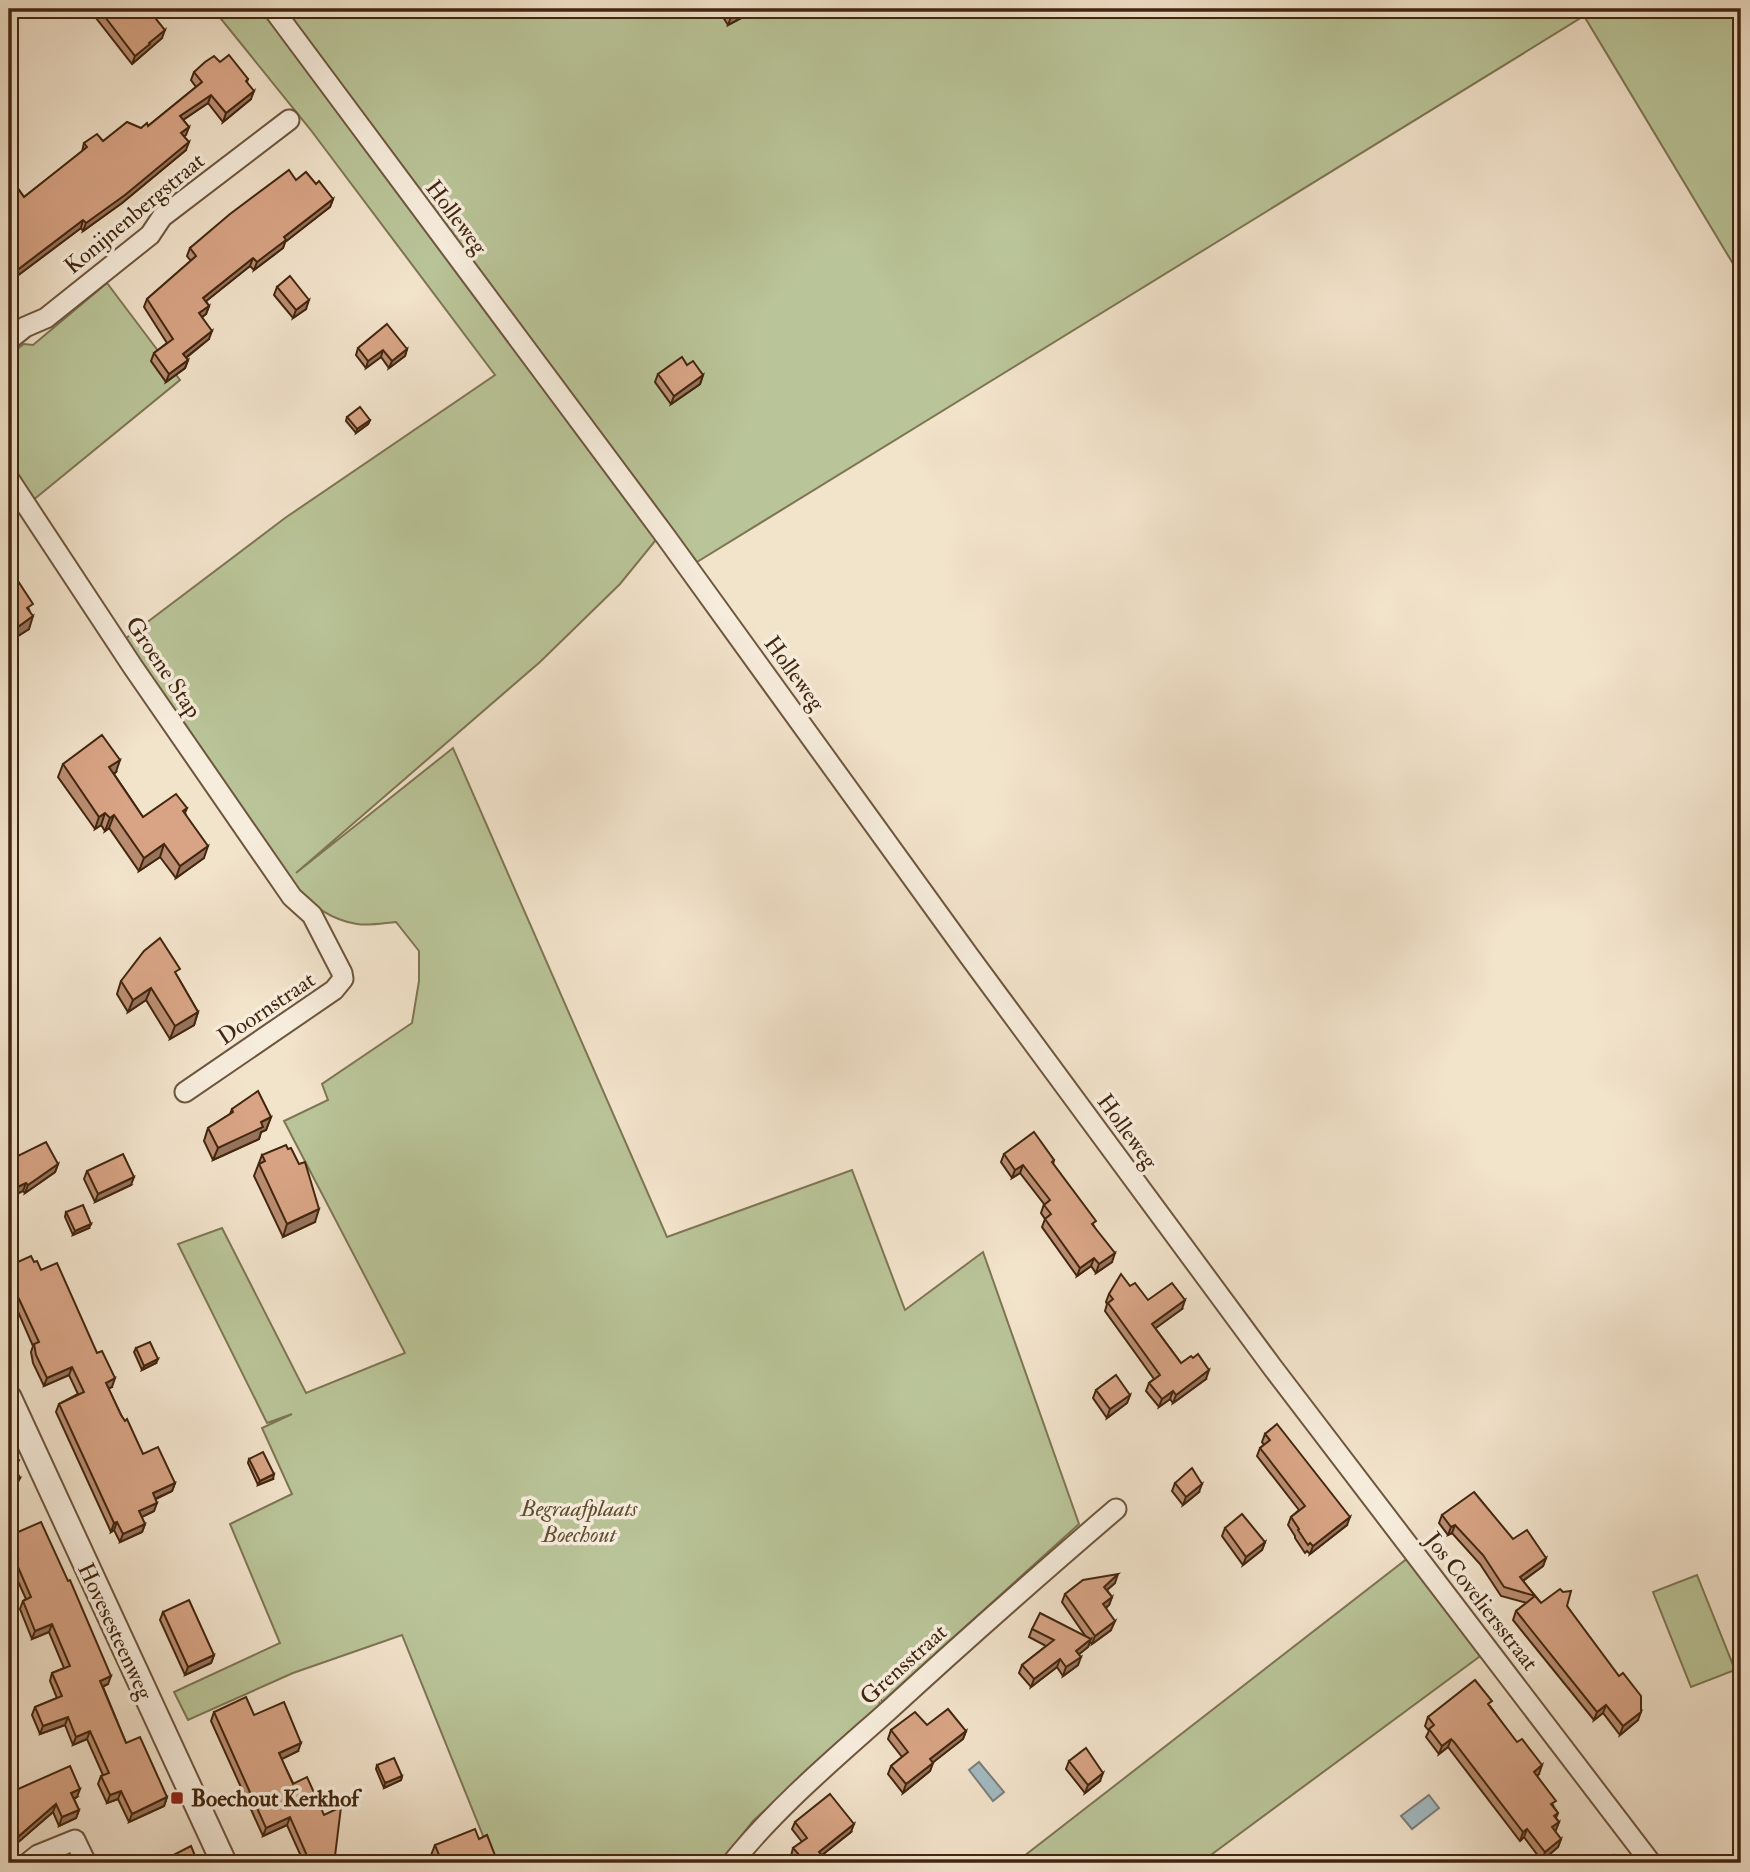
<svg xmlns="http://www.w3.org/2000/svg" width="1750" height="1872" viewBox="0 0 1750 1872" font-family="'IM FELL Double Pica',serif">
<style>
.green{fill:#b9c498;stroke:#7e7553;stroke-width:2}
.water{fill:#a2bbc3;stroke:#7c7f7b;stroke-width:2}
.lines{fill:none;stroke-linecap:round;stroke-linejoin:round}
.minor-casing{stroke:#6e553d;stroke-width:23}
.tertiary-casing{stroke:#6e553d;stroke-width:28}
.minor{stroke:#f7eddd;stroke-width:19}
.tertiary{stroke:#f7eddd;stroke-width:24}
.wall{fill:#ba8d72;stroke:#42260e;stroke-width:2}
.shaded-wall{fill:#97735d;stroke:#42260e;stroke-width:2}
.building{fill:#d8a485;stroke:#42260e;stroke-width:2}
.poi-dot{fill:#8f2418;stroke:#f7eddd;stroke-width:2.5}
.labels{text-anchor:middle;stroke-width:7;stroke-linejoin:round;paint-order:stroke}
.street-label{font-size:23px;fill:#42260e;stroke:#f7eddd}
.park-label{font-size:23px;font-style:italic;fill:#604e30;stroke:#f7eddd}
.poi-label{font-size:23px;font-weight:bold;fill:#42260e;stroke:#f7eddd;text-anchor:start}
</style>
<rect width="100%" height="100%" fill="#f2e3cb"/>
<filter id="stains"><feTurbulence type="fractalNoise" baseFrequency=".00286" numOctaves="4"/><feColorMatrix values="0 0 0 0 .2 0 0 0 0 .09 0 0 0 0 .02 0 0 0 .5 -.17"/></filter>
<radialGradient id="worn" r=".72"><stop offset=".6" stop-color="#630" stop-opacity="0"/><stop offset="1" stop-color="#630" stop-opacity=".3"/></radialGradient>
<!-- green -->
<g class="green">
<path d="M213 9H355L360 15 368 9H1741V277L1584 16 697 562 668 525 620 584 540 662 296 873 453 748 667 1237 852 1170 905 1310 983 1252 1079 1524 882 1702 873 1681 880 1705 753 1821 720 1863H494L402 1635 293 1673 188 1720 174 1692 280 1643 230 1524 292 1494 262 1428 292 1414 267 1423 178 1244 222 1228 306 1393 405 1353 284 1121 328 1100 322 1084 412 1023 419 981V951L396 922C384 923 369 926 357 924 329 920 306 901 288 881L125 639 285 518 495 375 310 129Z"/>
<path d="M107 283 180 380 32 501 9 462V355L24 344 33 345Z"/>
<path d="M1408 1558 1483 1654 1200 1863H1015Z"/>
<path d="M1697 1575 1735 1670 1691 1687 1653 1592Z"/>
</g>
<!-- water -->
<g class="water">
<path d="M979 1762 1004 1792 993 1801 969 1770Z"/>
<path d="M1429 1795 1439 1808 1412 1829 1401 1816Z"/>
</g>
<g class="lines">
<!-- minor casing -->
<g class="minor-casing">
<g id="minor">
<path d="M273 9 666 537 969 956 1273 1368 1651 1863"/>
<path d="M9 340 25 327 46 318 150 235 162 217 289 120"/>
<path d="M9 479 133 667 292 897 312 915 342 973 343 979 334 990 185 1092"/>
<path d="M28 1863 38 1855 75 1840 86 1863"/>
<path d="M732 1863C778 1806 833 1760 888 1711 963 1642 1039 1575 1116 1509"/>
</g>
</g>
<!-- tertiary casing -->
<g class="tertiary-casing">
<path id="tertiary" d="M9 1398 224 1863"/>
</g>
<!-- minor -->
<use href="#minor" class="minor"/>
<!-- tertiary -->
<use href="#tertiary" class="tertiary"/>
</g>
<!-- wall -->
<g class="wall">
<path d="M89 9H148L162 38 132 64Z"/>
<path d="M718 9H758L728 25Z"/>
<path d="M220 62 248 79 247 82 251 99 223 122 208 103 183 120 189 127 184 136 186 150 122 203 83 231 81 228 13 279 9 273V176L24 197 82 152 84 143 103 141 148 126 196 87 191 80 194 72Z"/>
<path d="M296 180 316 184 333 199 330 207 285 242 283 248 254 270 250 266 206 301 209 306 206 314 202 317 209 339 186 358 188 360 185 368 166 382 151 361 154 353 167 343 144 307 147 299 191 261 187 256 190 248Z"/>
<path d="M277 287 306 309 293 318 274 295Z"/>
<path d="M358 348 407 349 405 356 389 368 381 357 366 368 356 355Z"/>
<path d="M687 365 703 375 700 384 671 404 655 382 658 374Z"/>
<path d="M347 417 370 420 368 424 356 433 346 421Z"/>
<path d="M9 548 16 578 30 612 29 629 10 641 9 639Z"/>
<path d="M63 764 116 772 114 774 143 817 187 808 185 813 204 858 176 878 160 857 139 871 109 828 105 831 101 825 95 829 58 777Z"/>
<path d="M177 976 198 1012 194 1025 170 1039 146 1000 128 1012 117 994 121 981Z"/>
<path d="M232 1109 271 1117 266 1130 261 1132 259 1139 213 1160 204 1141 208 1128 230 1114Z"/>
<path d="M1004 1154 1054 1160 1053 1164 1094 1226 1112 1262 1096 1273 1091 1266 1077 1276 1042 1227 1045 1219 1041 1213 1044 1204 1020 1173 1012 1178 1001 1162Z"/>
<path d="M262 1155 315 1222 283 1237 254 1176Z"/>
<path d="M18 1156 58 1164 55 1172 25 1193 23 1191Z"/>
<path d="M87 1171 131 1185 95 1202 84 1179Z"/>
<path d="M66 1212 89 1228 73 1235 65 1217Z"/>
<path d="M34 1262 41 1270 97 1353 112 1387 108 1388 121 1415 143 1454 175 1483 172 1491 156 1499 154 1511 141 1517 145 1524 142 1532 120 1542 114 1530 111 1532 56 1412 59 1404 78 1394 69 1375 44 1386 33 1363 31 1352 33 1346 16 1307 9 1310V1266Z"/>
<path d="M1130 1286 1148 1300 1182 1309 1155 1328 1181 1363 1206 1379 1173 1403 1170 1399 1159 1407 1146 1391 1149 1383 1154 1379 1105 1311 1107 1304 1106 1302 1109 1294Z"/>
<path d="M136 1348 156 1363 142 1370 134 1352Z"/>
<path d="M1096 1390 1130 1395 1127 1403 1107 1418 1093 1398Z"/>
<path d="M1265 1434 1347 1525 1310 1554 1307 1551 1305 1553 1295 1538V1536L1288 1525 1291 1517 1299 1510 1257 1456 1260 1448 1264 1445 1262 1442Z"/>
<path d="M249 1459 273 1479 258 1485 248 1463Z"/>
<path d="M1175 1483 1199 1492 1183 1505 1172 1491Z"/>
<path d="M1442 1515 1513 1539 1546 1558 1543 1566 1523 1581 1541 1603 1567 1606 1638 1720 1620 1735 1603 1713 1594 1720 1513 1620 1516 1611 1527 1603 1501 1596 1480 1564 1452 1533 1448 1535 1439 1523Z"/>
<path d="M1225 1528 1265 1542 1262 1550 1243 1565 1222 1536Z"/>
<path d="M9 1536 108 1684 103 1687 126 1743 167 1797 164 1806 129 1822 118 1799 107 1803 98 1784 101 1776 103 1775 87 1739 73 1745 65 1725 40 1734 32 1715 35 1707 57 1698 50 1681 52 1673 64 1668 49 1632 32 1639 20 1609 23 1601 26 1599 12 1568 13 1563 9 1553Z"/>
<path d="M1115 1583 1107 1590 1112 1597 1109 1605 1106 1608 1111 1630 1092 1644 1090 1642 1088 1647 1079 1654 1078 1665 1063 1676 1057 1667 1031 1687 1019 1673 1022 1665 1046 1646 1029 1637 1032 1629 1086 1637 1062 1602 1065 1594Z"/>
<path d="M163 1612 214 1655 211 1663 185 1675 160 1620Z"/>
<path d="M1490 1706 1539 1774 1537 1776 1554 1807 1558 1813 1556 1818 1559 1822 1555 1831 1561 1839 1558 1847 1542 1861 1524 1837 1520 1841 1451 1751 1448 1747 1439 1754 1426 1737 1429 1731 1425 1726 1428 1717Z"/>
<path d="M214 1712 254 1715 298 1751 281 1759 333 1863H304L287 1825 263 1836 211 1721Z"/>
<path d="M927 1725 966 1731 963 1739 933 1762 930 1771 903 1793 888 1774 891 1766 902 1757 888 1739 891 1730Z"/>
<path d="M1069 1761 1100 1781 1085 1793 1066 1769Z"/>
<path d="M377 1765 402 1776 401 1780 384 1788 376 1769Z"/>
<path d="M16 1790 77 1797 74 1799 79 1810 76 1818 59 1826 53 1812 16 1844 12 1840Z"/>
<path d="M795 1822 851 1832 822 1855 826 1863H797L791 1856 793 1848 802 1842 792 1829Z"/>
<path d="M479 1839 498 1863H428L435 1845Z"/>
</g>
<!-- shaded-wall -->
<g class="shaded-wall">
<path d="M734 9H758L728 25Z"/>
<path d="M165 30 162 38 132 64 135 56 149 43Z"/>
<path d="M254 91 251 99 223 122 226 113Z"/>
<path d="M211 95 208 103 177 124 180 116Z"/>
<path d="M189 127 186 135 178 141 181 133Z"/>
<path d="M189 142 186 150 122 203 83 231 86 223Z"/>
<path d="M333 199 330 207 285 242 283 248 254 270 257 262 284 237Z"/>
<path d="M83 220 81 228 13 279 16 271Z"/>
<path d="M253 258 250 266 200 306 203 298Z"/>
<path d="M309 300 306 309 293 318 296 310Z"/>
<path d="M209 306 206 314 196 321 199 313Z"/>
<path d="M212 331 209 339 180 362 183 354Z"/>
<path d="M407 349 405 356 389 368 392 361Z"/>
<path d="M383 350 381 357 366 368 368 361Z"/>
<path d="M188 360 185 368 166 382 169 374Z"/>
<path d="M703 375 700 384 671 404 674 396Z"/>
<path d="M370 420 368 424 356 433 357 429Z"/>
<path d="M33 616 29 629 10 641 15 629Z"/>
<path d="M120 760 116 772 105 780 109 767Z"/>
<path d="M105 813 101 825 95 829 99 817Z"/>
<path d="M114 815 109 828 105 831 110 818Z"/>
<path d="M164 844 160 857 139 871 144 858Z"/>
<path d="M208 846 204 858 176 878 180 866Z"/>
<path d="M151 988 146 1000 128 1012 133 1000Z"/>
<path d="M198 1012 194 1025 170 1039 175 1026Z"/>
<path d="M271 1117 266 1130 261 1132 259 1139 213 1160 218 1148 261 1122Z"/>
<path d="M58 1164 55 1172 25 1193 28 1185Z"/>
<path d="M1023 1165 1020 1173 1012 1178 1015 1170Z"/>
<path d="M134 1177 131 1185 95 1202 98 1194Z"/>
<path d="M26 1183 23 1191 9 1198V1191Z"/>
<path d="M319 1209 315 1222 283 1237 287 1224Z"/>
<path d="M91 1224 89 1228 73 1235 75 1231Z"/>
<path d="M1115 1253 1112 1262 1096 1273 1099 1264Z"/>
<path d="M1094 1258 1091 1266 1077 1276 1080 1268Z"/>
<path d="M19 1299 16 1307 9 1311 12 1303Z"/>
<path d="M1185 1300 1182 1309 1149 1333 1152 1324Z"/>
<path d="M158 1359 156 1363 142 1370 144 1366Z"/>
<path d="M72 1367 69 1375 44 1386 47 1378Z"/>
<path d="M1209 1370 1206 1379 1173 1403 1176 1395Z"/>
<path d="M115 1378 112 1387 103 1391 106 1383Z"/>
<path d="M1173 1391 1170 1399 1159 1407 1162 1399Z"/>
<path d="M1130 1395 1127 1403 1107 1418 1110 1409Z"/>
<path d="M274 1474 273 1479 258 1485 260 1481Z"/>
<path d="M20 1478 16 1486 9 1490V1483Z"/>
<path d="M175 1483 172 1491 150 1501 153 1493Z"/>
<path d="M1202 1484 1199 1492 1183 1505 1186 1497Z"/>
<path d="M157 1503 154 1511 136 1520 139 1511Z"/>
<path d="M1350 1517 1347 1525 1310 1554 1313 1546Z"/>
<path d="M117 1522 114 1530 111 1532 114 1523Z"/>
<path d="M145 1524 142 1532 120 1542 123 1534Z"/>
<path d="M1455 1525 1452 1533 1448 1535 1451 1527Z"/>
<path d="M1265 1542 1262 1550 1243 1565 1246 1557Z"/>
<path d="M1546 1558 1543 1566 1517 1585 1520 1577Z"/>
<path d="M1118 1574 1115 1583 1101 1595 1104 1587Z"/>
<path d="M1112 1597 1109 1605 1100 1612 1103 1604Z"/>
<path d="M1115 1621 1111 1630 1092 1644 1095 1636Z"/>
<path d="M52 1624 49 1632 32 1639 35 1631Z"/>
<path d="M1091 1639 1088 1647 1073 1659 1076 1651Z"/>
<path d="M214 1655 211 1663 185 1675 188 1667Z"/>
<path d="M1081 1657 1078 1665 1063 1676 1066 1667Z"/>
<path d="M1060 1659 1057 1667 1031 1687 1034 1679Z"/>
<path d="M111 1676 108 1684 97 1689 100 1681Z"/>
<path d="M1606 1705 1603 1713 1594 1720 1597 1712Z"/>
<path d="M1641 1712 1638 1720 1620 1735 1623 1726Z"/>
<path d="M68 1717 65 1725 40 1734 43 1726Z"/>
<path d="M90 1731 87 1739 73 1745 76 1737Z"/>
<path d="M966 1731 963 1739 927 1767 930 1759Z"/>
<path d="M1451 1739 1448 1747 1439 1754 1442 1746Z"/>
<path d="M301 1743 298 1751 276 1762 279 1753Z"/>
<path d="M933 1763 930 1771 903 1793 906 1784Z"/>
<path d="M1542 1765 1539 1774 1531 1781 1534 1772Z"/>
<path d="M1103 1773 1100 1781 1085 1793 1088 1785Z"/>
<path d="M402 1776 401 1780 384 1788 385 1783Z"/>
<path d="M80 1789 77 1797 68 1801 71 1793Z"/>
<path d="M121 1791 118 1799 107 1803 110 1795Z"/>
<path d="M167 1797 164 1806 129 1822 132 1814Z"/>
<path d="M56 1804 53 1812 16 1844 19 1836Z"/>
<path d="M79 1810 76 1818 59 1826 62 1817Z"/>
<path d="M290 1817 287 1825 263 1836 266 1828Z"/>
<path d="M1559 1822 1556 1830 1549 1835 1552 1827Z"/>
<path d="M854 1824 851 1832 817 1859 819 1852Z"/>
<path d="M1527 1829 1524 1837 1520 1841 1523 1832Z"/>
<path d="M15 1831 12 1840 9 1843V1837Z"/>
<path d="M1561 1839 1558 1847 1542 1861 1545 1852Z"/>
<path d="M313 1855 310 1863H306L308 1858Z"/>
<path d="M335 1856 333 1863H320Z"/>
</g>
<!-- building -->
<g class="building">
<path d="M99 9H148L165 30 149 43 150 44 135 56Z"/>
<path d="M229 55 248 79 246 81 254 91 226 113 211 95 180 116 189 127 181 133 189 142 125 195 86 223 83 220 16 271 9 262V176L24 197 87 147 84 143 97 134 103 141 127 122 141 128 147 123 148 126 202 82 194 72 205 62 214 56 220 62Z"/>
<path d="M289 170 296 180 306 172 316 184 319 181 333 199 284 237 286 240 257 262 253 258 203 298 209 306 199 313 212 331 183 354 188 360 169 374 154 353 173 339 147 299 196 256 190 248 230 214Z"/>
<path d="M290 276 309 300 296 310 277 287Z"/>
<path d="M387 324 407 349 392 361 383 350 368 361 358 348Z"/>
<path d="M682 357 687 365 693 361 703 375 674 396 658 374Z"/>
<path d="M360 407 370 420 357 429 347 417Z"/>
<path d="M9 548 18 561 16 578 33 604 27 608 33 616 15 629 9 619Z"/>
<path d="M102 735 120 760 109 767 143 817 176 794 187 808 183 811 208 846 180 866 164 844 144 858 114 815 110 818 105 813 99 817 63 764Z"/>
<path d="M160 938 180 969 175 972 198 1012 175 1026 151 988 133 1000 121 981 144 951Z"/>
<path d="M258 1091 271 1117 261 1122 263 1127 218 1148 208 1128 233 1112 232 1109Z"/>
<path d="M1034 1132 1054 1160 1052 1162 1096 1221 1092 1224 1115 1253 1099 1264 1094 1258 1080 1268 1045 1219 1051 1214 1044 1205 1050 1200 1023 1165 1015 1170 1004 1154Z"/>
<path d="M9 1135 18 1156 46 1142 58 1164 28 1185 26 1183 9 1191Z"/>
<path d="M286 1145 288 1149 291 1148 299 1164 305 1162 319 1209 287 1224 259 1164 265 1161 262 1155Z"/>
<path d="M123 1154 134 1177 98 1194 87 1171Z"/>
<path d="M83 1205 91 1224 75 1231 66 1212Z"/>
<path d="M31 1256 34 1262 37 1261 41 1270 57 1263 97 1353 102 1351 115 1378 106 1383 121 1415 125 1421 127 1419 143 1454 158 1447 175 1483 153 1493 157 1503 139 1511 145 1524 123 1534 117 1522 114 1523 59 1404 84 1392 72 1367 47 1378 36 1355 34 1344 39 1342 19 1299 12 1303 9 1296V1266Z"/>
<path d="M1121 1274 1130 1286 1135 1283 1148 1300 1172 1283 1185 1300 1152 1324 1181 1363 1191 1356 1193 1358 1198 1354 1209 1370 1176 1395 1173 1391 1162 1399 1149 1383 1160 1375 1108 1303 1113 1299 1109 1294Z"/>
<path d="M150 1342 158 1359 144 1366 136 1348Z"/>
<path d="M1116 1375 1130 1395 1110 1409 1096 1390Z"/>
<path d="M1277 1424 1350 1517 1313 1546 1310 1543 1308 1545 1298 1530 1299 1529 1291 1517 1305 1506 1260 1448 1270 1440 1265 1434Z"/>
<path d="M263 1452 274 1474 260 1481 249 1459Z"/>
<path d="M9 1454 10 1457 19 1460 15 1468 20 1478 9 1483Z"/>
<path d="M1192 1468 1202 1484 1186 1497 1175 1483Z"/>
<path d="M1474 1492 1513 1539 1527 1530 1546 1558 1520 1577 1535 1596 1504 1587 1483 1555 1455 1525 1451 1527 1442 1515Z"/>
<path d="M1242 1514 1265 1542 1246 1557 1225 1528Z"/>
<path d="M41 1522 68 1581 70 1580 111 1676 100 1681 126 1743 140 1737 167 1797 132 1814 121 1791 110 1795 101 1776 109 1773 90 1731 76 1737 68 1717 43 1726 35 1707 62 1696 52 1673 70 1666 52 1624 35 1631 23 1601 31 1597 15 1560 18 1559 9 1539V1536Z"/>
<path d="M1118 1574 1104 1587 1112 1597 1103 1604 1115 1621 1095 1636 1065 1594 1083 1580Z"/>
<path d="M1560 1589 1563 1592 1571 1591 1567 1606 1619 1676 1623 1673 1641 1696V1712L1623 1726 1606 1705 1597 1712 1516 1611 1535 1596 1541 1603Z"/>
<path d="M189 1600 214 1655 188 1667 163 1612Z"/>
<path d="M1040 1613 1091 1639 1076 1651 1081 1657 1066 1667 1060 1659 1034 1679 1022 1665 1054 1640 1032 1629Z"/>
<path d="M1475 1680 1492 1701 1488 1704 1517 1742 1522 1739 1542 1765 1534 1772 1556 1801 1551 1804 1558 1813 1554 1816 1559 1822 1552 1827 1561 1839 1545 1852 1527 1829 1523 1832 1454 1742 1451 1739 1442 1746 1429 1729 1434 1725 1428 1717Z"/>
<path d="M246 1697 254 1715 284 1702 301 1743 279 1753 293 1784 307 1777 324 1815 341 1807 335 1856 320 1863H318L313 1855 308 1858 290 1817 266 1828 214 1712Z"/>
<path d="M948 1709 966 1731 930 1759 933 1763 906 1784 891 1766 908 1752 891 1730 915 1712 927 1725Z"/>
<path d="M1086 1748 1103 1773 1088 1785 1069 1761Z"/>
<path d="M394 1758 402 1776 385 1783 377 1765Z"/>
<path d="M70 1766 80 1789 71 1793 79 1810 62 1817 56 1804 19 1836 15 1831 9 1837V1786L11 1784 16 1790Z"/>
<path d="M830 1794 854 1824 819 1852 827 1862 825 1863H806L793 1848 807 1838 795 1822Z"/>
<path d="M475 1829 479 1839 487 1835 498 1863H432L430 1858 439 1855 435 1845Z"/>
<path d="M191 1846 198 1863H163L162 1861Z"/>
<path d="M1614 1855 1620 1863H1604Z"/>
</g>
<!-- markers -->
<rect class="poi-dot" x="170" y="1791" width="14" height="14" rx="3.5"/>
<g class="labels">
<!-- street labels -->
<g class="street-label">
<text transform="translate(134 213) rotate(-40)" y="8">Konijnenbergstraat</text>
<text transform="translate(457 217) rotate(53)" y="8">Holleweg</text>
<text transform="translate(164 667) rotate(56)" y="8">Groene Stap</text>
<text transform="translate(795 673) rotate(54)" y="8">Holleweg</text>
<text transform="translate(266 1008) rotate(-34)" y="8">Doornstraat</text>
<text transform="translate(1128 1131) rotate(54)" y="8">Holleweg</text>
<text transform="translate(1482 1601) rotate(52)" y="8">Jos Coveliersstraat</text>
<text transform="translate(116 1631) rotate(65)" y="8">Hovesesteenweg</text>
<text transform="translate(903 1664) rotate(-42)" y="8">Grensstraat</text>
</g>
<!-- park labels -->
<g class="park-label">
<text x="579" y="1516">Begraafplaats<tspan x="579" dy="26">Boechout</tspan></text>
</g>
<!-- poi labels -->
<g class="poi-label">
<text x="191" y="1806">Boechout Kerkhof</text>
</g>
</g>
<!-- margin -->
<rect width="1750" height="1872" fill="none" stroke="#f2e3cb" stroke-width="35"/>
<rect x="10" y="10" width="1729" height="1851" fill="none" stroke="#42260e" stroke-width="3.5"/>
<rect x="18" y="18" width="1715" height="1837" fill="none" stroke="#42260e" stroke-width="2"/>
<rect width="100%" height="100%" filter="url(#stains)"/>
<rect width="100%" height="100%" fill="url(#worn)"/>
</svg>
